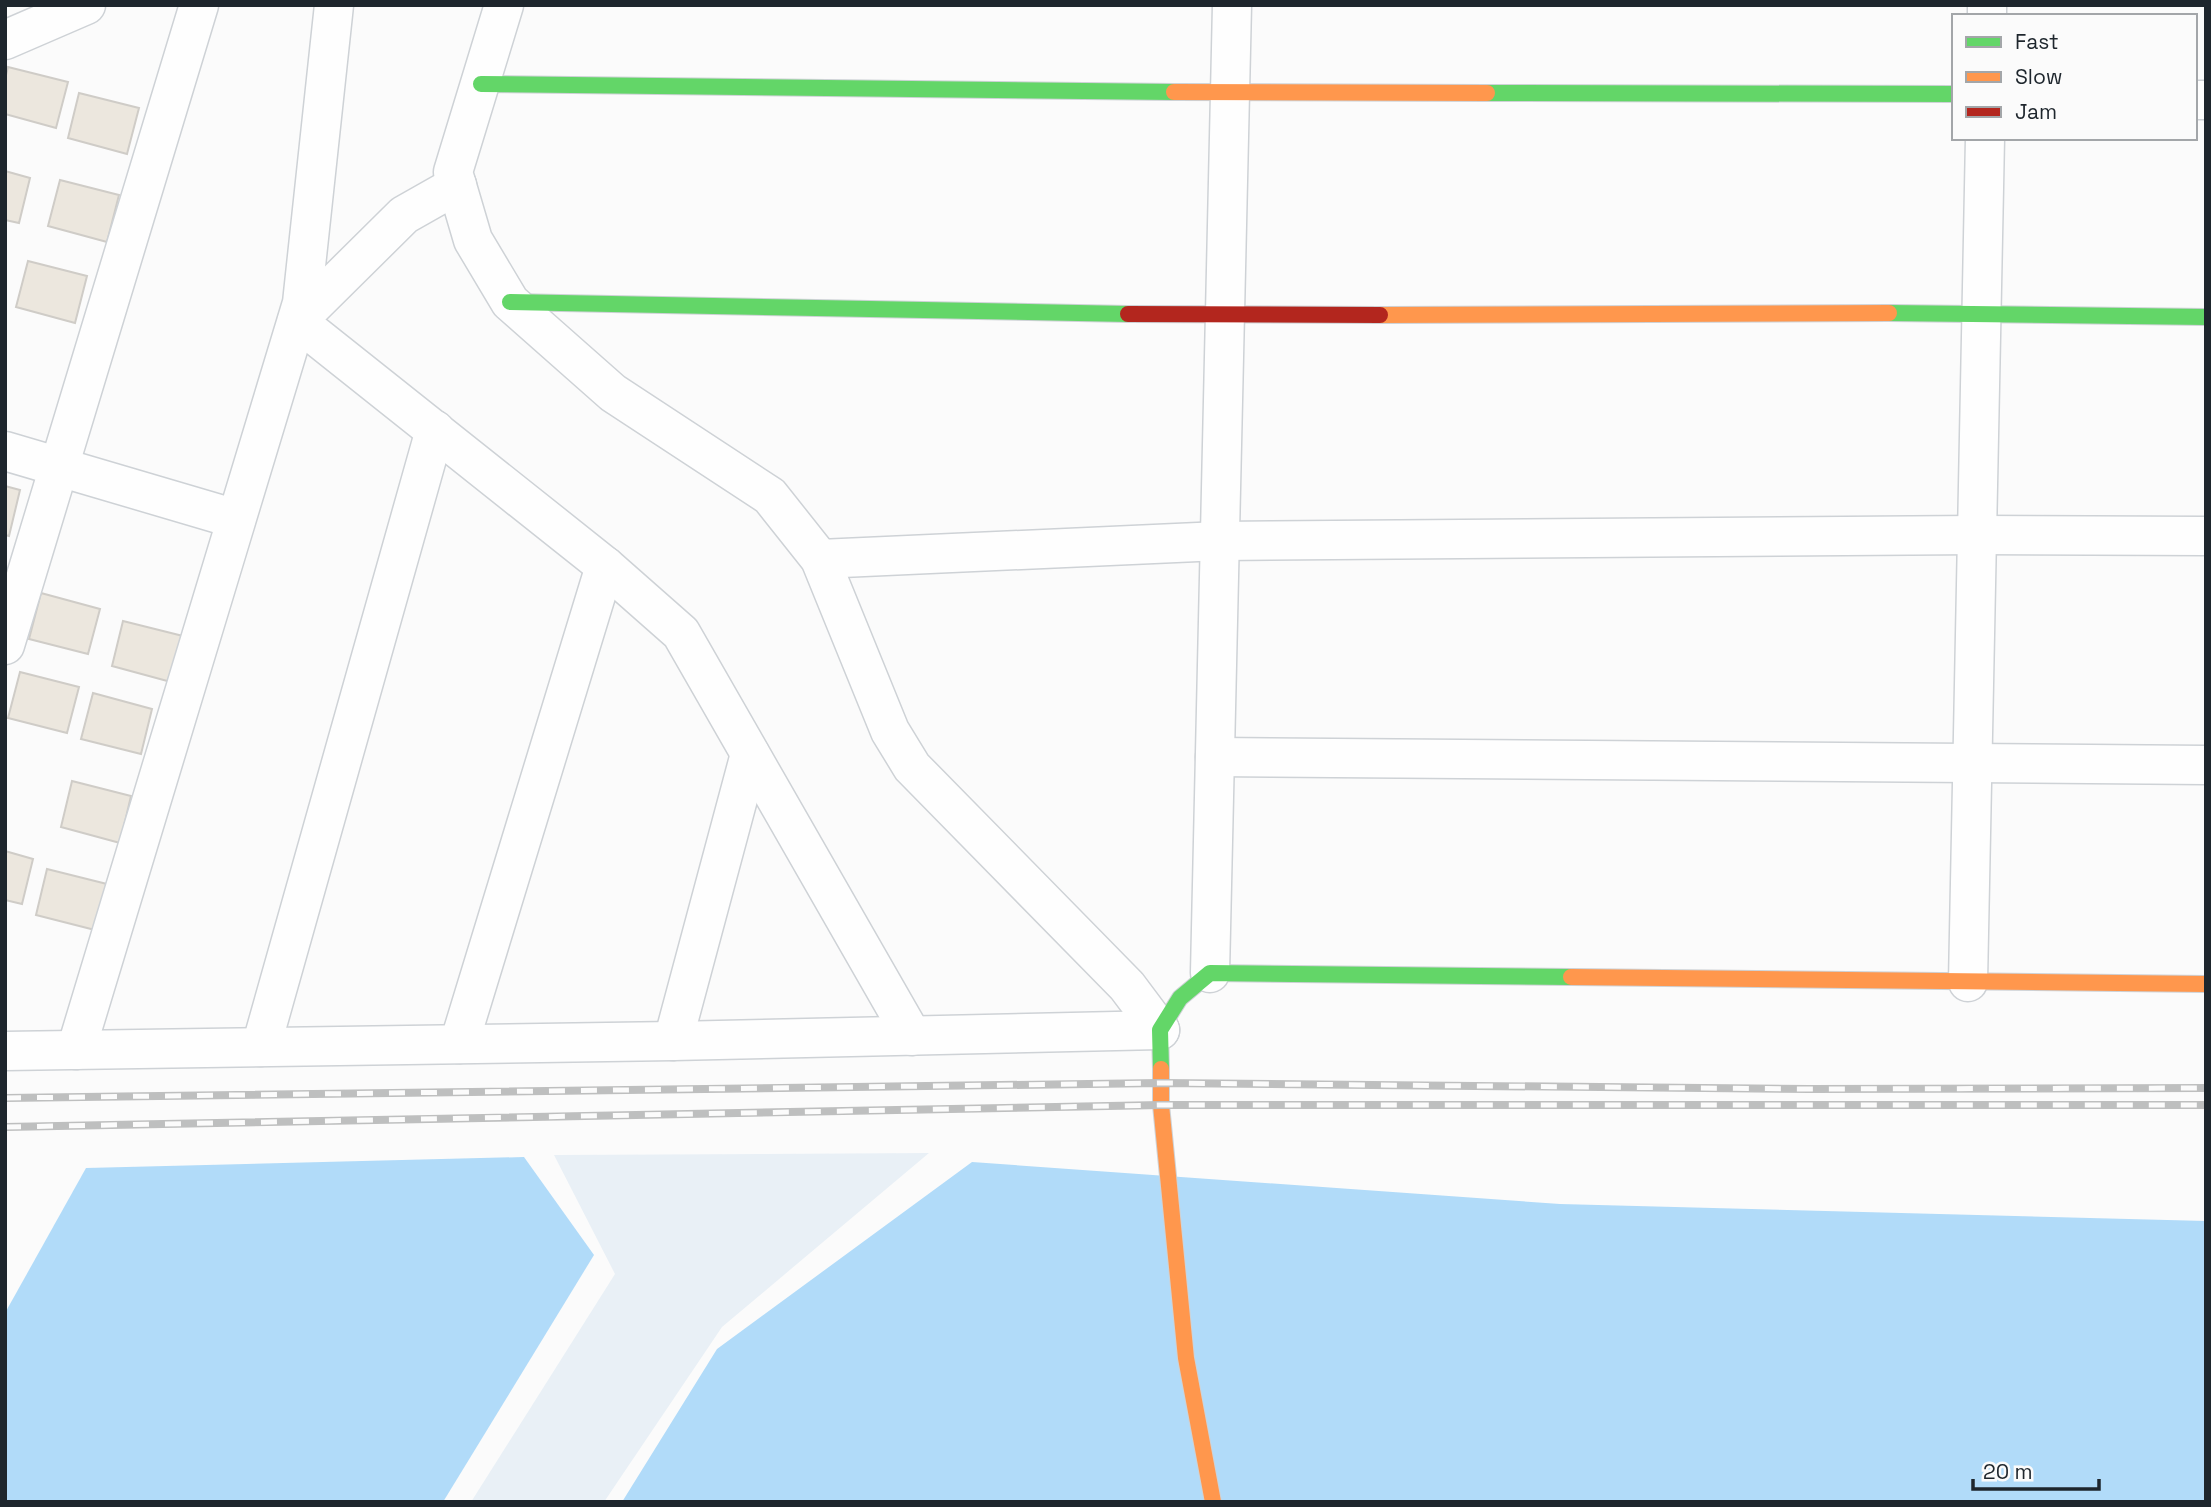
<svg xmlns="http://www.w3.org/2000/svg" width="2211" height="1507" viewBox="0 0 2211 1507" font-family="'Space Grotesk',sans-serif">
<style>
.green{fill:#e9f0f6}
.forest{fill:#b1dbf9}
.building{fill:#ece7de;stroke:#cfccc7;stroke-width:2}
.lines{fill:none;stroke-linecap:round;stroke-linejoin:round}
.street-casing{stroke:#ced2d6;stroke-width:41}
.fast-casing{stroke:#ced2d6;stroke-width:18}
.slow-casing{stroke:#ced2d6;stroke-width:18}
.jam-casing{stroke:#ced2d6;stroke-width:18}
.street{stroke:#fefefe;stroke-width:38}
.fast{stroke:#63d668;stroke-width:16}
.slow{stroke:#ff974d;stroke-width:16}
.jam{stroke:#b3261e;stroke-width:16}
.rail-casing{stroke:#bebfbf;stroke-width:8}
.rail{stroke:#fbfbfb;stroke-width:5;stroke-dasharray:16;stroke-linecap:butt}
</style>
<rect width="100%" height="100%" fill="#fbfbfb"/>
<!-- green -->
<path class="green" d="M929 1153 722 1327 604 1502H471L615 1274 554 1155Z"/>
<!-- forest -->
<g class="forest">
<path d="M524 1157 594 1255 443 1502H5V1313L86 1168Z"/>
<path d="M972 1162 1560 1204 2206 1221V1502H622L717 1349Z"/>
</g>
<!-- building -->
<g class="building">
<path d="M8 67 68 82 56 128 5 114V79Z"/>
<path d="M79 93 139 108 127 154 68 138Z"/>
<path d="M5 171 30 178 19 223 5 220Z"/>
<path d="M60 180 119 195 107 242 48 226Z"/>
<path d="M28 261 87 276 75 323 16 307Z"/>
<path d="M5 486 20 490 9 536 5 535Z"/>
<path d="M41 593 100 609 88 654 29 639Z"/>
<path d="M123 621 183 636 171 682 112 666Z"/>
<path d="M20 672 79 687 67 733 8 718Z"/>
<path d="M93 693 152 709 141 754 81 739Z"/>
<path d="M72 781 131 796 120 843 61 827Z"/>
<path d="M5 851 33 859 22 904 5 900Z"/>
<path d="M47 869 107 884 95 930 36 915Z"/>
</g>
<g class="lines">
<!-- street casing -->
<g class="street-casing">
<g id="street">
<path d="M504 5 453 172 473 240 510 302 613 393 770 496 820 559 890 731 912 767 1127 986 1160 1030"/>
<path d="M1987 16V5"/>
<path d="M5 40 86 5"/>
<path d="M2195 100H2206"/>
<path d="M457 185 404 215 297 321 605 566 681 633 912 1036"/>
<path d="M5 451 236 519"/>
<path d="M820 559 1220 541 1977 535 2206 536"/>
<path d="M5 645 199 5"/>
<path d="M1215 757 2206 765"/>
<path d="M1210 973 1232 5"/>
<path d="M1968 982 1985 138"/>
<path d="M673 1041 750 754"/>
<path d="M459 1044 605 566"/>
<path d="M261 1047 435 430"/>
<path d="M76 1050 302 303 334 5"/>
<path d="M5 1051 673 1041 1160 1030"/>
</g>
</g>
<!-- fast casing -->
<g class="fast-casing">
<g id="fast">
<path d="M481 84 1174 92"/>
<path d="M1487 93 1954 94"/>
<path d="M510 302 1128 314"/>
<path d="M1889 313 2206 317"/>
<path d="M1161 1069 1160 1030 1180 998 1210 973 1571 977"/>
</g>
</g>
<!-- slow casing -->
<g class="slow-casing">
<g id="slow">
<path d="M1174 92 1487 93"/>
<path d="M1380 315 1889 313"/>
<path d="M1571 977 2206 984"/>
<path d="M1161 1069V1105L1186 1358 1213 1502"/>
</g>
</g>
<!-- jam casing -->
<g class="jam-casing">
<path id="jam" d="M1128 314 1380 315"/>
</g>
<!-- street -->
<use href="#street" class="street"/>
<!-- fast -->
<use href="#fast" class="fast"/>
<!-- slow -->
<use href="#slow" class="slow"/>
<!-- jam -->
<use href="#jam" class="jam"/>
<!-- rail casing -->
<g class="rail-casing">
<g id="rail">
<path d="M5 1098 1161 1083 1809 1089 2206 1088"/>
<path d="M5 1127 1161 1105H2206"/>
</g>
</g>
<!-- rail -->
<use href="#rail" class="rail"/>
</g>
<!-- border -->
<rect width="2211" height="1507" fill="none" stroke="#1e262d" stroke-width="14"/>
<!-- legend -->
<rect x="1952" y="14" width="245" height="126" fill="#fbfbfb" stroke="#a3a6a9" stroke-width="2"/>
<rect x="1966" y="37" width="35" height="10" fill="#63d668" stroke="#a3a6a9" stroke-width="2"/>
<text x="2015" y="49" font-size="21" fill="#1e262d">Fast</text>
<rect x="1966" y="72" width="35" height="10" fill="#ff974d" stroke="#a3a6a9" stroke-width="2"/>
<text x="2015" y="84" font-size="21" fill="#1e262d">Slow</text>
<rect x="1966" y="107" width="35" height="10" fill="#b3261e" stroke="#a3a6a9" stroke-width="2"/>
<text x="2015" y="119" font-size="21" fill="#1e262d">Jam</text>
<!-- scale -->
<path d="M1973 1479v10h126v-10" fill="none" stroke="#1e262d" stroke-width="3.5"/>
<text x="1983" y="1479" font-size="21" fill="#1e262d" stroke="#fbfbfb" stroke-width="5" paint-order="stroke">20 m</text>
</svg>
